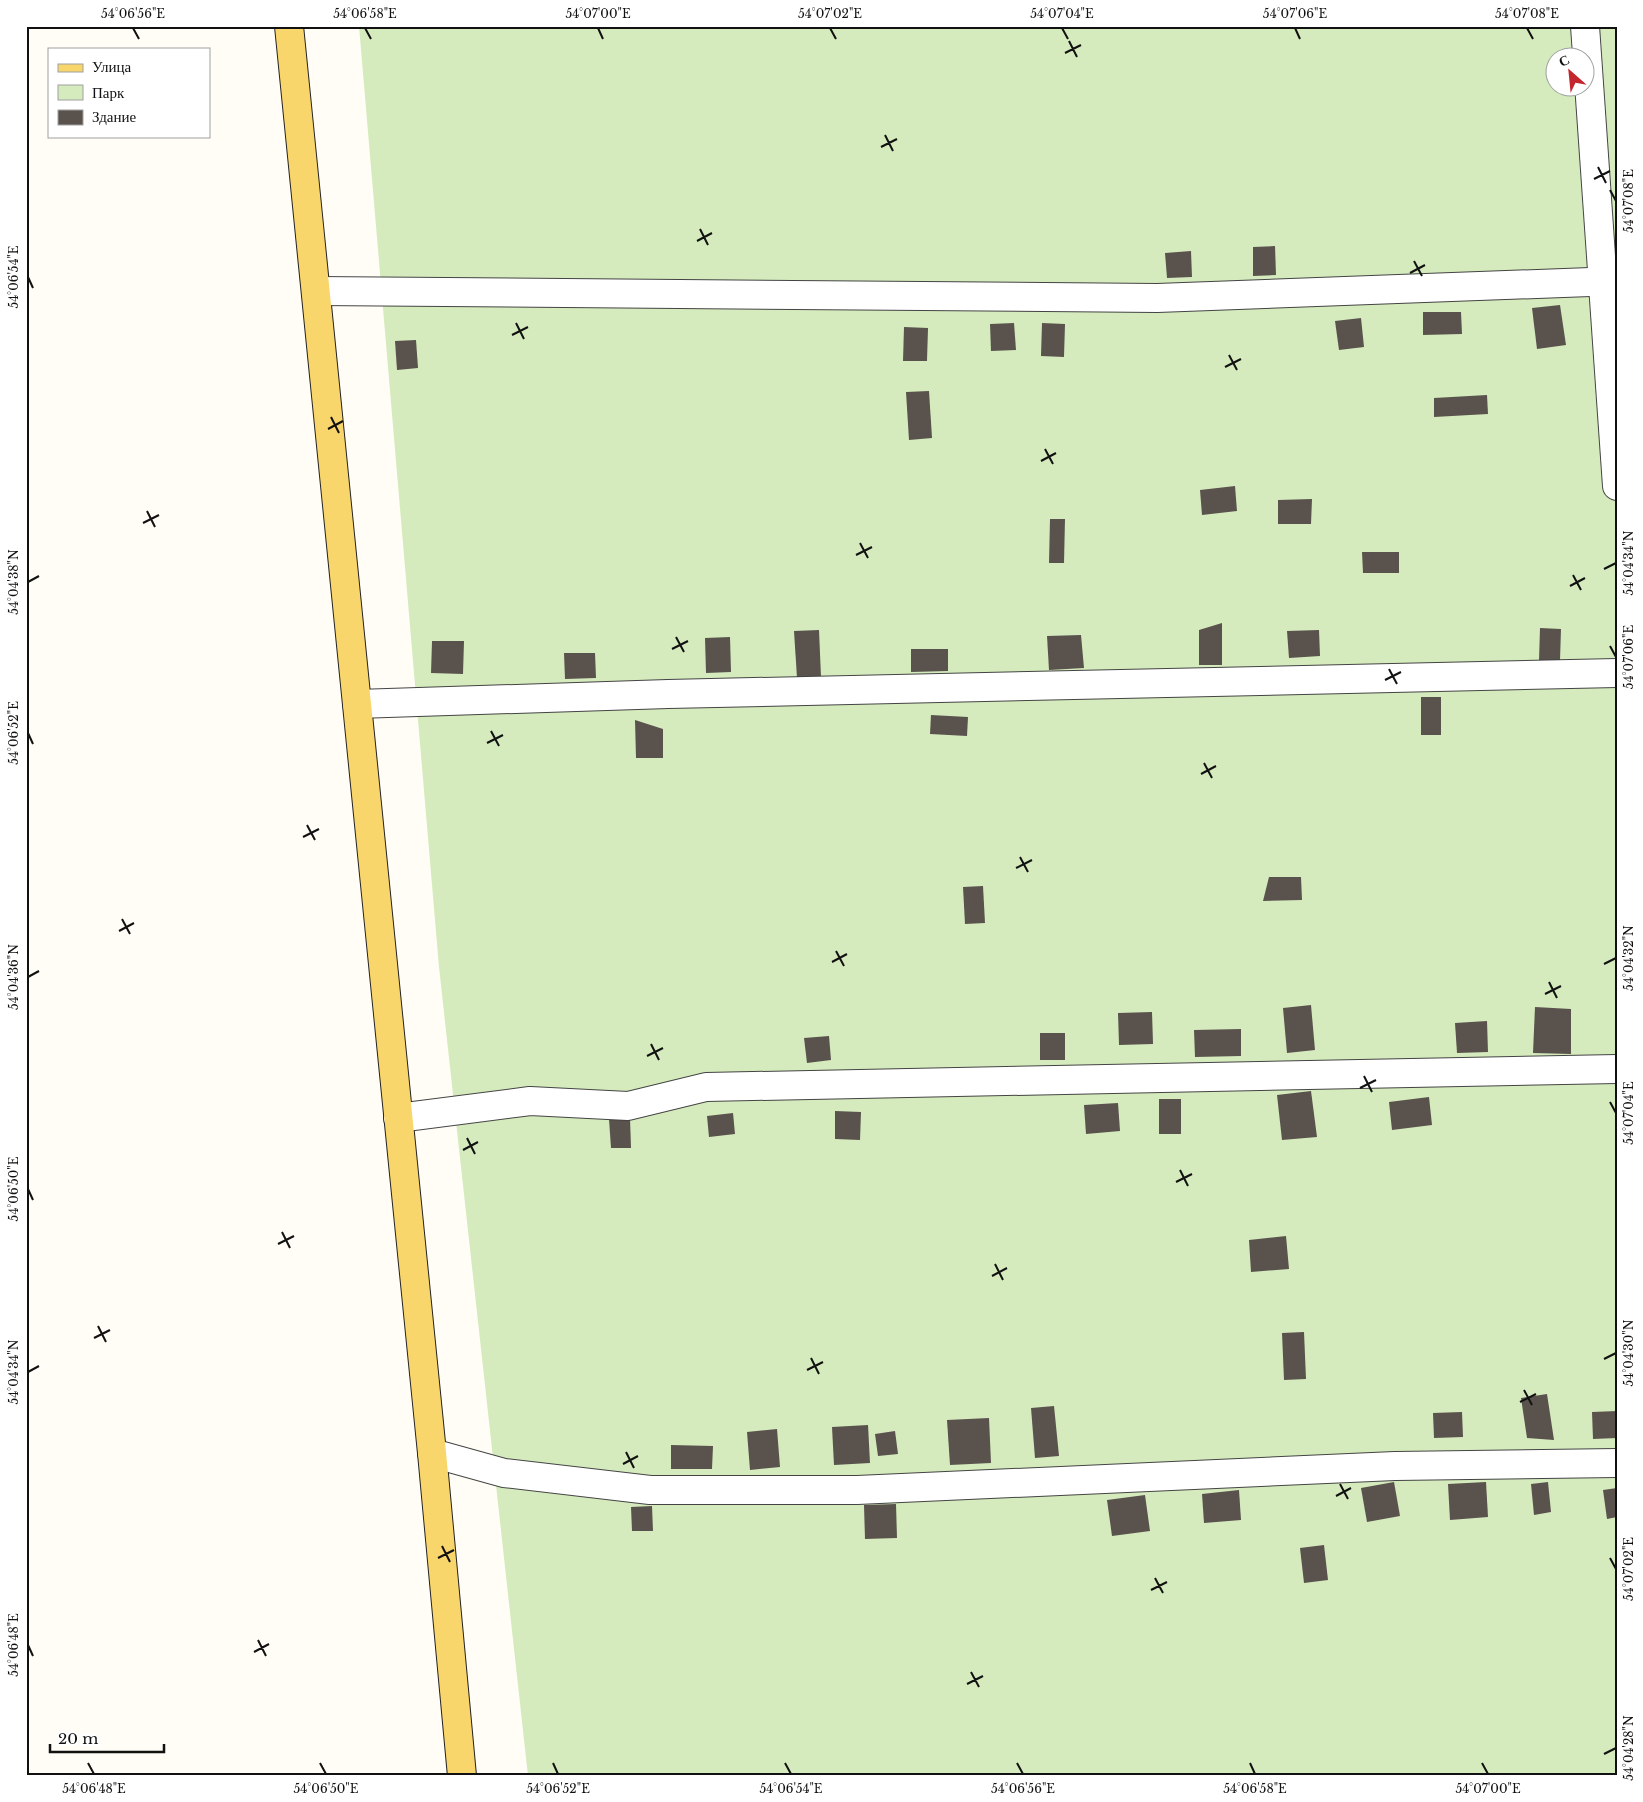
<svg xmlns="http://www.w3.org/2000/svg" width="1643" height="1802" viewBox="0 0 1643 1802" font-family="'Libre Baskerville',serif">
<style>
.green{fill:#d5ebbd;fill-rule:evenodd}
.building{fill:#5a524d}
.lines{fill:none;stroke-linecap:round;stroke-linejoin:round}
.minor-casing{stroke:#444;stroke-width:30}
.major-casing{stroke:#222;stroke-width:30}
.minor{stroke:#fff;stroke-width:28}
.major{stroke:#f9d66b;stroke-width:28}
.ticks{fill:none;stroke:#111;stroke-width:2}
.neatline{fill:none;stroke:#111;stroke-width:2}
.ticks-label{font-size:12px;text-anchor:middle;fill:#111}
</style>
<rect width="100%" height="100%" fill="#fffdf5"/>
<!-- green -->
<path class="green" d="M359 26H1617V1776H528L439 967ZM1556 58H1586V88H1556Z"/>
<!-- building -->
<g class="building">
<path d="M1275 246 1276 275 1253 276V247Z"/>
<path d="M1191 251 1192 277 1167 278 1165 253Z"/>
<path d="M1560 305 1566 345 1537 349 1532 308Z"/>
<path d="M1423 312H1461L1462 334 1423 335Z"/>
<path d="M1361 318 1364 347 1339 350 1335 321Z"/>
<path d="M1014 323 1016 350 991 351 990 324Z"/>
<path d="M1042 323 1065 324 1064 357 1041 356Z"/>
<path d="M904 327 928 328 927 361H903Z"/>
<path d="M416 340 418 368 397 370 395 341Z"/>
<path d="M929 391 932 438 909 440 906 392Z"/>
<path d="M1487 395 1488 414 1434 417V398Z"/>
<path d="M1235 486 1237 511 1202 515 1200 490Z"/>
<path d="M1312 499 1311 524H1278V500Z"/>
<path d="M1050 519H1065L1064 563H1049Z"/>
<path d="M1362 552H1399V573H1363Z"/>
<path d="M1222 623V665H1199V630Z"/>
<path d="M1540 628 1561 629 1560 660H1539Z"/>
<path d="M819 630 821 677 797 678 794 631Z"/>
<path d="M1319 630 1320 656 1289 658 1287 631Z"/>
<path d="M1081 635 1084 668 1049 670 1047 636Z"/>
<path d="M730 637 731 672 706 673 705 638Z"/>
<path d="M432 641H464L463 674 431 673Z"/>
<path d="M911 649H948V671L911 672Z"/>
<path d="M564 653H595L596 678 565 679Z"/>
<rect x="1421" y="697" width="20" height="38"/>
<path d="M931 715 968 717 967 736 930 734Z"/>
<path d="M635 720 663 729V758H636Z"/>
<path d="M1269 877H1301L1302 900 1263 901Z"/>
<path d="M983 886 985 923 965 924 963 887Z"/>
<path d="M1311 1005 1315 1050 1287 1053 1283 1008Z"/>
<path d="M1535 1007 1571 1009V1054L1533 1053Z"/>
<path d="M1152 1012 1153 1044 1119 1045 1118 1013Z"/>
<path d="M1487 1021 1488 1052 1457 1053 1455 1023Z"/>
<path d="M1241 1029V1056L1195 1057 1194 1030Z"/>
<rect x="1040" y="1033" width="25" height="27"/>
<path d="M829 1036 831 1060 807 1063 804 1038Z"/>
<path d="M1311 1091 1317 1137 1282 1140 1277 1095Z"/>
<path d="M1429 1097 1432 1125 1392 1130 1389 1102Z"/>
<rect x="1159" y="1099" width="22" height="35"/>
<path d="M1118 1103 1120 1131 1086 1134 1084 1105Z"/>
<path d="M835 1111 861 1112 860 1140 835 1139Z"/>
<path d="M733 1113 735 1134 709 1137 707 1116Z"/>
<path d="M630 1118 631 1148H611L609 1119Z"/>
<path d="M1286 1236 1289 1269 1251 1272 1249 1240Z"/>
<path d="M1304 1332 1306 1379 1284 1380 1282 1333Z"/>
<path d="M1547 1394 1554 1440 1527 1438 1521 1398Z"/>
<path d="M1054 1406 1059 1456 1035 1458 1031 1408Z"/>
<path d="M1617 1411V1438L1593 1439 1592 1412Z"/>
<path d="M1462 1412 1463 1437 1434 1438 1433 1413Z"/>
<path d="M989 1418 991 1463 950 1465 947 1420Z"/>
<path d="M868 1425 870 1463 834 1465 832 1427Z"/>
<path d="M777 1429 780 1467 750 1470 747 1432Z"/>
<path d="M895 1431 898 1454 878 1456 875 1434Z"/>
<path d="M671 1445 713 1446 712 1469H671Z"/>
<path d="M1394 1482 1400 1516 1367 1522 1361 1488Z"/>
<path d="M1486 1482 1488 1517 1450 1520 1448 1484Z"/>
<path d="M1548 1482 1551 1512 1534 1515 1531 1484Z"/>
<path d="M1617 1488V1517L1607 1519 1603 1490Z"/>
<path d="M1239 1490 1241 1520 1204 1523 1202 1494Z"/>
<path d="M1145 1495 1150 1531 1112 1536 1107 1500Z"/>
<path d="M896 1504 897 1538 865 1539 864 1505Z"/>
<path d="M652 1506 653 1531H632L631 1507Z"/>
<path d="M1324 1545 1328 1580 1304 1583 1300 1548Z"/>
</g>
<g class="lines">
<!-- minor casing -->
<g class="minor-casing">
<g id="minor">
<path d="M1585 26 1617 486"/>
<path d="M316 291 1157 298 1617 281"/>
<path d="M357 704 668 694 1617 673"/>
<path d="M398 1118 530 1101 628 1106 706 1087 1617 1069"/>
<path d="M432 1453 504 1473 650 1490H857L1395 1466 1617 1463"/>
</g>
</g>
<!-- major casing -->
<g class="major-casing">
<path id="major" d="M289 26 432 1453 462 1776"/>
</g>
<!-- minor -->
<use href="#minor" class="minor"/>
<!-- major -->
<use href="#major" class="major"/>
</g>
<!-- ticks -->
<path class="ticks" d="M133 28 139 39M365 28 371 39M598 28 603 39M830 28 836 39M1062 28 1068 39M1295 28 1300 39M1527 28 1533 39M1069 41 1077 57M1065 53 1081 45M885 135 893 151M881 147 897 139M1598 167 1606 183M1594 179 1610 171M1610 190 1616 201M700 229 708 245M697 241 712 233M1414 261 1422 276M1410 273 1425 265M28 277 33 288M516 323 524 339M512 335 528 327M1229 355 1237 370M1225 367 1241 359M331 417 339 433M328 429 343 421M1045 449 1053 464M1041 461 1056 453M147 511 155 527M143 523 159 515M860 543 868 558M856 555 872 547M1604 569 1616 563M1573 575 1581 590M28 582 39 576M1570 586 1585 578M676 637 684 652M1610 646 1616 657M672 649 688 641M1389 669 1397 684M1385 680 1401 672M491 731 499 746M28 733 33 744M487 743 503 735M1204 763 1212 778M1201 774 1216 766M307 825 315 840M303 837 319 829M1020 857 1028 872M1016 868 1032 860M122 919 130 934M119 931 134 923M836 951 844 966M832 962 847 954M1604 964 1616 958M28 977 39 971M1549 982 1557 998M1545 994 1561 986M651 1044 659 1060M647 1056 663 1048M1364 1076 1372 1092M1360 1088 1376 1080M1610 1102 1616 1113M467 1138 475 1154M463 1150 478 1142M1180 1170 1188 1186M1176 1182 1192 1174M28 1189 33 1200M282 1232 290 1248M278 1244 294 1236M995 1264 1003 1280M992 1276 1007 1268M98 1326 106 1342M94 1338 110 1330M811 1358 819 1374M1604 1359 1616 1353M807 1370 823 1362M28 1372 39 1366M1524 1390 1532 1405M1520 1402 1536 1394M626 1452 634 1468M623 1464 638 1456M1340 1484 1348 1499M1336 1496 1351 1488M442 1546 450 1562M438 1558 454 1550M1610 1558 1616 1569M1155 1578 1163 1593M1151 1590 1167 1582M258 1640 266 1656M28 1645 33 1656M254 1652 269 1644M971 1672 979 1687M967 1684 983 1676M1604 1754 1616 1748M88 1763 94 1774M320 1763 326 1774M553 1763 558 1774M785 1763 791 1774M1017 1763 1023 1774M1250 1763 1255 1774M1482 1763 1488 1774"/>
<!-- border -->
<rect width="1643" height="1802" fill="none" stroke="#ffffff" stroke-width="55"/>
<!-- legend -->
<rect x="48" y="48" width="162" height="90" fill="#ffffff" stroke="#a0a0a0"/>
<rect x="58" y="64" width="25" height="8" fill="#f9d66b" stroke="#a0a0a0"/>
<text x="92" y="72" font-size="15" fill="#111111">Улица</text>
<rect x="58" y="85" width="25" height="15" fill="#d5ebbd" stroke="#a0a0a0"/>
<text x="92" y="98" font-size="15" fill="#111111">Парк</text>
<rect x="58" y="110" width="25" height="15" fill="#5a524d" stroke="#a0a0a0"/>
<text x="92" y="122" font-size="15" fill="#111111">Здание</text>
<!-- north arrow -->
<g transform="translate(1570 72) rotate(333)"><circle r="24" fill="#ffffff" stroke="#a0a0a0"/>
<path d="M0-4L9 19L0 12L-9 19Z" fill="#c4262e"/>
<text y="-8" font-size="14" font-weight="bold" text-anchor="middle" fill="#111111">С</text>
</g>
<!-- scale -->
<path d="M50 1744v8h114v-8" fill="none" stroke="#111111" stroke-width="2.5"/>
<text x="58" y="1744" font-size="15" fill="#111111" stroke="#ffffff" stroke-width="4" paint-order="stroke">20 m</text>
<rect x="28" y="28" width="1588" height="1746" class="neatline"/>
<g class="ticks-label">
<text x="133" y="18">54°06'56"E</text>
<text x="365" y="18">54°06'58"E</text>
<text x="598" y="18">54°07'00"E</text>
<text x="830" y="18">54°07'02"E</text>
<text x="1062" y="18">54°07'04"E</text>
<text x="1295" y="18">54°07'06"E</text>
<text x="1527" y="18">54°07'08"E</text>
<text transform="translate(1629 201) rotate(-90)" y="4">54°07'08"E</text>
<text transform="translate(14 277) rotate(-90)" y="4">54°06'54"E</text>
<text transform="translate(1629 563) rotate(-90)" y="4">54°04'34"N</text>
<text transform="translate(14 582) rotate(-90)" y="4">54°04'38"N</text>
<text transform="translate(1629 657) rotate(-90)" y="4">54°07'06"E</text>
<text transform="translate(14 733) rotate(-90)" y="4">54°06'52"E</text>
<text transform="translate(1629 958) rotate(-90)" y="4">54°04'32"N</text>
<text transform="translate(14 977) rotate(-90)" y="4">54°04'36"N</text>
<text transform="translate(1629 1113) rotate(-90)" y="4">54°07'04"E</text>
<text transform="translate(14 1189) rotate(-90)" y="4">54°06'50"E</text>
<text transform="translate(1629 1353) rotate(-90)" y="4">54°04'30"N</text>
<text transform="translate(14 1372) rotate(-90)" y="4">54°04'34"N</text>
<text transform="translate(1629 1569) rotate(-90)" y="4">54°07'02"E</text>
<text transform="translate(14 1645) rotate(-90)" y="4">54°06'48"E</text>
<text transform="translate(1629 1748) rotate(-90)" y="4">54°04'28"N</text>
<text x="94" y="1793">54°06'48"E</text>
<text x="326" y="1793">54°06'50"E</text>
<text x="558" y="1793">54°06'52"E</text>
<text x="791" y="1793">54°06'54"E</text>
<text x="1023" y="1793">54°06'56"E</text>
<text x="1255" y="1793">54°06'58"E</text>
<text x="1488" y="1793">54°07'00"E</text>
</g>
</svg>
